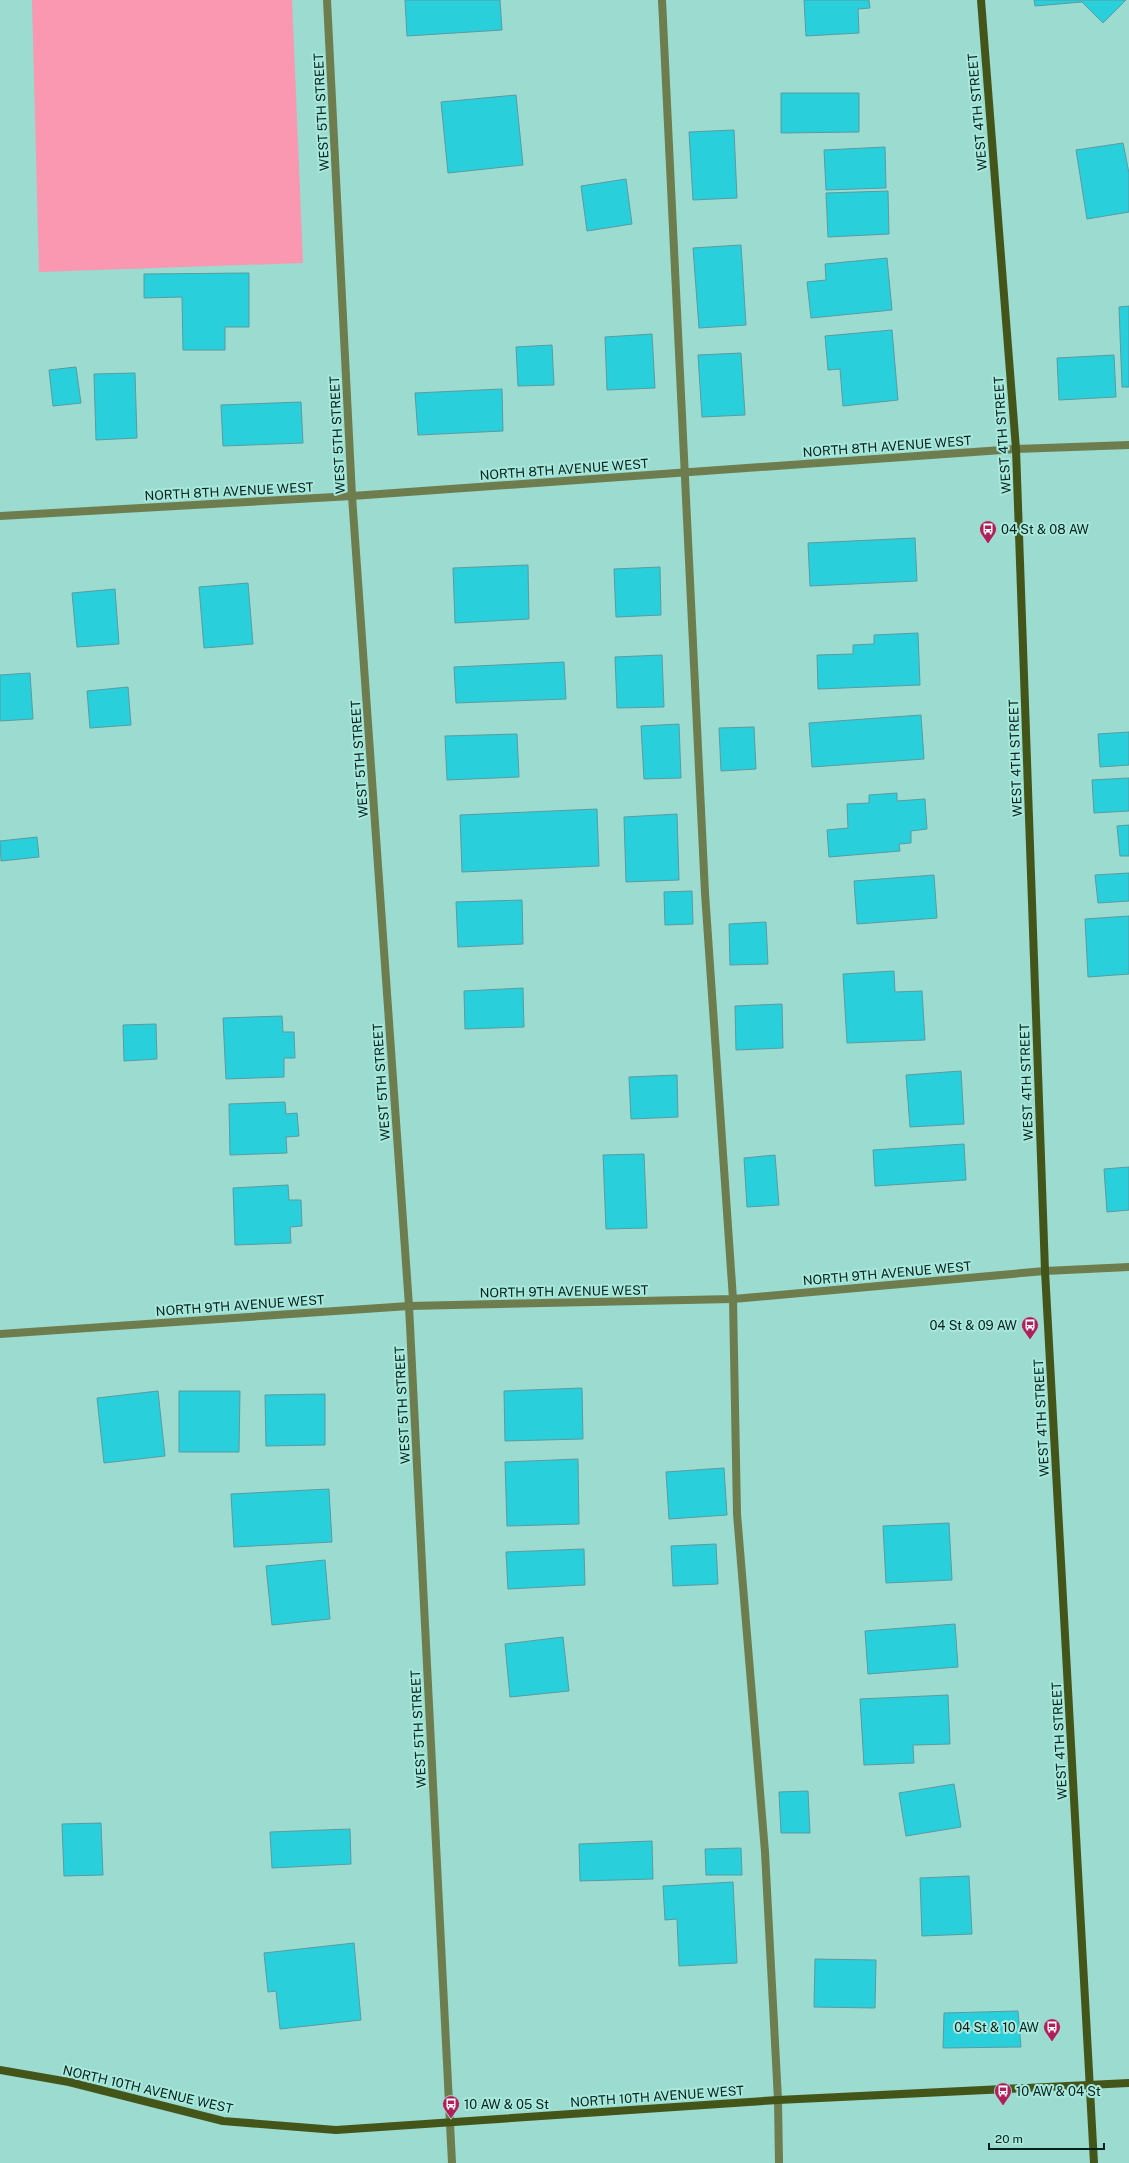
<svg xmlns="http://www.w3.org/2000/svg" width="1129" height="2163" viewBox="0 0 1129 2163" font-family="'Public Sans',sans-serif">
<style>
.green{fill:#fa97b1}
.building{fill:#29cfdb;stroke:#5b9ba1}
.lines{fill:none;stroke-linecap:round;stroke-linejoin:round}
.lane{stroke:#6d7d4d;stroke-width:8}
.street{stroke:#6d7d4d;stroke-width:8}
.secondary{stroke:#445519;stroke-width:8}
.labels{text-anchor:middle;stroke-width:4;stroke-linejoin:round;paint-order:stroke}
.street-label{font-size:13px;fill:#06211d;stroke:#a8e8dd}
.poi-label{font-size:13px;fill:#06211d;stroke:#a8e8dd;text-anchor:start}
</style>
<rect width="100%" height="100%" fill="#9bdbd0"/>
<!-- green -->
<path class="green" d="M32 0H292L303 263 39 272Z"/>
<!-- building -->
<g class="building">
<path d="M405 0H500L502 30 407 36Z"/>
<path d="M804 0H869L870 8 858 9 859 33 806 36Z"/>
<path d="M1034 0H1126L1103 23 1082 2 1035 6Z"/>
<path d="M781 93H859V132L781 133Z"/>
<path d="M516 95 523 165 448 173 441 102Z"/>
<path d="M734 130 737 198 693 200 689 132Z"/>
<path d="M1123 143 1129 173V212L1087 219 1076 150Z"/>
<path d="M885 147 886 188 826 190 824 150Z"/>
<path d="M626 179 632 224 587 231 581 186Z"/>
<path d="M888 191 889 234 828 237 826 193Z"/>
<path d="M741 245 746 325 699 328 693 248Z"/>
<path d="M887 258 892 310 811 318 807 282 826 280 825 264Z"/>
<path d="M249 273V327H225V350H183L182 297 144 298V274Z"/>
<path d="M1129 306V387H1122L1119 307Z"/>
<path d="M892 330 898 400 843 406 840 369 828 370 825 336Z"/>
<path d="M652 334 655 388 607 390 605 337Z"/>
<path d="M552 345 554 385 518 386 516 347Z"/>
<path d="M741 353 745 415 702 417 698 355Z"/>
<path d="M1114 355 1116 397 1059 400 1057 358Z"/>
<path d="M76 367 81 403 53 406 49 370Z"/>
<path d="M135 373 137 438 96 440 94 374Z"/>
<path d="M502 389 503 431 418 435 415 393Z"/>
<path d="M301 402 303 443 223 446 221 405Z"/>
<path d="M915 538 917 581 810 586 808 543Z"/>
<path d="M528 565 529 619 455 623 453 568Z"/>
<path d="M660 567 661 615 616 617 614 569Z"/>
<path d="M248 583 253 644 204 648 199 587Z"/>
<path d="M115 589 119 644 77 647 72 593Z"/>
<path d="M918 633 920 685 818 689 817 655 853 654V645L874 644V635Z"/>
<path d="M662 655 664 707 617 708 615 657Z"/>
<path d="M564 662 566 699 456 703 454 667Z"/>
<path d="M30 673 33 719 0 721V675Z"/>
<path d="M128 687 131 725 90 728 87 691Z"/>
<path d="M921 715 924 759 812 767 809 723Z"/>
<path d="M679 724 681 778 644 779 641 726Z"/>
<path d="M754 727 756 769 721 771 719 728Z"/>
<path d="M1129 732V765L1100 767 1098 734Z"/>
<path d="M517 734 519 777 447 780 445 736Z"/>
<path d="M1129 778V811L1094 813 1092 780Z"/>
<path d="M897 793V801L925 799 927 829 911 831V843L899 844 900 851 829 857 827 830 848 828 847 804 869 803V795Z"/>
<path d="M597 809 599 866 462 872 460 815Z"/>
<path d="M677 814 679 880 626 882 624 817Z"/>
<path d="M1129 825V856H1120L1117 826Z"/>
<path d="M37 837 39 857 1 861 0 841Z"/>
<path d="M1129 873V901L1098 903 1095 875Z"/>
<path d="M934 875 937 918 857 924 854 881Z"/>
<path d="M692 891 693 924 665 925 664 892Z"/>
<path d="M522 900 523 944 458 947 456 902Z"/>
<path d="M1129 916V974L1088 977 1085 919Z"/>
<path d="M766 922 768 964 730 965 729 924Z"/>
<path d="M894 971 895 992 922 991 925 1040 847 1043 843 974Z"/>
<path d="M523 988 524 1027 465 1029 464 991Z"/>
<path d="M782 1004 783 1048 736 1050 735 1006Z"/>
<path d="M282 1016 283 1032H294L295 1058H284V1077L226 1079 223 1018Z"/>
<path d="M156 1024 157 1059 124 1061 123 1025Z"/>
<path d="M961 1071 964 1124 910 1127 906 1075Z"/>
<path d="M677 1075 678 1117 631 1119 629 1077Z"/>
<path d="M285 1102 286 1114 297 1113 299 1136 286 1137 287 1153 230 1155 229 1104Z"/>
<path d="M964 1144 966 1180 875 1186 873 1150Z"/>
<path d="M644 1154 647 1228 606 1229 603 1155Z"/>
<path d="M775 1155 779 1205 747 1207 744 1158Z"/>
<path d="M1129 1167V1210L1107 1212 1104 1169Z"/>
<path d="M288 1185 289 1200H301L302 1226 290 1227 291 1243 235 1245 233 1188Z"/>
<path d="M582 1388 583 1439 505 1441 504 1391Z"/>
<path d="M158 1391 165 1456 104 1463 97 1398Z"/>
<path d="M179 1391H240L239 1452H179Z"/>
<path d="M325 1394V1445L266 1446 265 1395Z"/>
<path d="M578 1459 579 1524 507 1526 505 1462Z"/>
<path d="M724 1468 727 1515 669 1519 666 1472Z"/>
<path d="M329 1489 332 1542 234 1547 231 1494Z"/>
<path d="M949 1523 952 1580 886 1583 883 1526Z"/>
<path d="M716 1544 718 1584 673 1586 671 1546Z"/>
<path d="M584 1549 585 1585 508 1589 506 1552Z"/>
<path d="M325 1560 330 1619 272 1625 266 1566Z"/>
<path d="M955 1624 958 1667 868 1674 865 1631Z"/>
<path d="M563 1637 569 1691 510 1697 505 1644Z"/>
<path d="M948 1695 950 1744 913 1745 914 1763 864 1765 860 1699Z"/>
<path d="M954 1784 961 1827 906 1836 899 1793Z"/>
<path d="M808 1791 810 1833H781L779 1792Z"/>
<path d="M101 1823 103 1875 64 1876 62 1824Z"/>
<path d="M350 1829 351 1864 272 1868 270 1832Z"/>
<path d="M652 1841 653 1879 580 1881 579 1844Z"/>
<path d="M741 1848 742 1875H706L705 1849Z"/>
<path d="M969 1876 972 1934 922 1936 920 1878Z"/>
<path d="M733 1882 737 1963 679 1966 677 1919 665 1920 663 1886Z"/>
<path d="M354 1943 361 2020 280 2029 276 1991 268 1992 264 1953Z"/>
<path d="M815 1959 876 1960 875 2008 814 2007Z"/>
<path d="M1018 2011 1021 2047 943 2048 944 2013Z"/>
</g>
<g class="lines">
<!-- lane -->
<path class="lane" d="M662 0 705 893 733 1299 737 1514 765 1852 778 2100 779 2163"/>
<!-- street -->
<g class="street">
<path d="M327 0 352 496 409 1306 452 2163"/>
<path d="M0 516 352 496 1016 449 1129 445"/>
<path d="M0 1334 409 1306 733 1299 1045 1271 1129 1267"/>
</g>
<!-- secondary -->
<g class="secondary">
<path d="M981 0 1016 449 1045 1271 1094 2163"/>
<path d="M0 2070 69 2082 223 2121 336 2130 778 2100 1129 2083"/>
</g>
</g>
<!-- icons -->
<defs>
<g id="bus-pin" transform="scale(0.9)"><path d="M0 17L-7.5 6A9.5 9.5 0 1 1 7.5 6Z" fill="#ae2059" stroke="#a8e8dd"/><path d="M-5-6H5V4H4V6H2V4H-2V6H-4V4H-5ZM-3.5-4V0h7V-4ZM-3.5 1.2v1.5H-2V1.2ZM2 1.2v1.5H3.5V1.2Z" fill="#fff"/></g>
</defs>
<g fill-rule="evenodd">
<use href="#bus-pin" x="988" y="529"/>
<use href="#bus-pin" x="1030" y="1325"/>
<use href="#bus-pin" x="1052" y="2027"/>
<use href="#bus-pin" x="1003" y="2091"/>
<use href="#bus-pin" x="451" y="2104"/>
</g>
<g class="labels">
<!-- street labels -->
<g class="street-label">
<text transform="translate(321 112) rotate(-93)" y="5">WEST 5TH STREET</text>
<text transform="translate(977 112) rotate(-95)" y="5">WEST 4TH STREET</text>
<text transform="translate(337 435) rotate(-93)" y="5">WEST 5TH STREET</text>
<text transform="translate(1002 435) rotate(-94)" y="5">WEST 4TH STREET</text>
<text transform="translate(887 446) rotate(-4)" y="5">NORTH 8TH AVENUE WEST</text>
<text transform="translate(564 469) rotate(-4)" y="5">NORTH 8TH AVENUE WEST</text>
<text transform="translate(229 491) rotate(-3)" y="5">NORTH 8TH AVENUE WEST</text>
<text transform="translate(1015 758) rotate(-92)" y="5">WEST 4TH STREET</text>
<text transform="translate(359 759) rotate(-94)" y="5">WEST 5TH STREET</text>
<text transform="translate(381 1082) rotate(-94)" y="5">WEST 5TH STREET</text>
<text transform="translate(1026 1082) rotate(-92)" y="5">WEST 4TH STREET</text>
<text transform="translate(887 1273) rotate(-5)" y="5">NORTH 9TH AVENUE WEST</text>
<text transform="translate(564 1291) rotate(-1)" y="5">NORTH 9TH AVENUE WEST</text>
<text transform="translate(240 1305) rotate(-4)" y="5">NORTH 9TH AVENUE WEST</text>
<text transform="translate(402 1405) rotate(-93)" y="5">WEST 5TH STREET</text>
<text transform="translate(1041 1418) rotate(-93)" y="5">WEST 4TH STREET</text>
<text transform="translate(418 1729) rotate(-93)" y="5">WEST 5TH STREET</text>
<text transform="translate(1059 1741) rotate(-93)" y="5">WEST 4TH STREET</text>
<text transform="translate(148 2089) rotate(13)" y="5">NORTH 10TH AVENUE WEST</text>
<text transform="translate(657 2096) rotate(-4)" y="5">NORTH 10TH AVENUE WEST</text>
</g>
<!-- poi labels -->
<g class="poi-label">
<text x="1001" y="534">04 St &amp; 08 AW</text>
<text x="1017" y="1330" text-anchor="end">04 St &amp; 09 AW</text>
<text x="1039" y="2032" text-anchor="end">04 St &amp; 10 AW</text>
<text x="1016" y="2096">10 AW &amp; 04 St</text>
<text x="464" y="2109">10 AW &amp; 05 St</text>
</g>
</g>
<!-- scale -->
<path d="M989 2143v6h115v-6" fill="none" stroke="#06211d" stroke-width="2"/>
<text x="995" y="2143" font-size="12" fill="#06211d" stroke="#a8e8dd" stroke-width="3" paint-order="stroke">20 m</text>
</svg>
